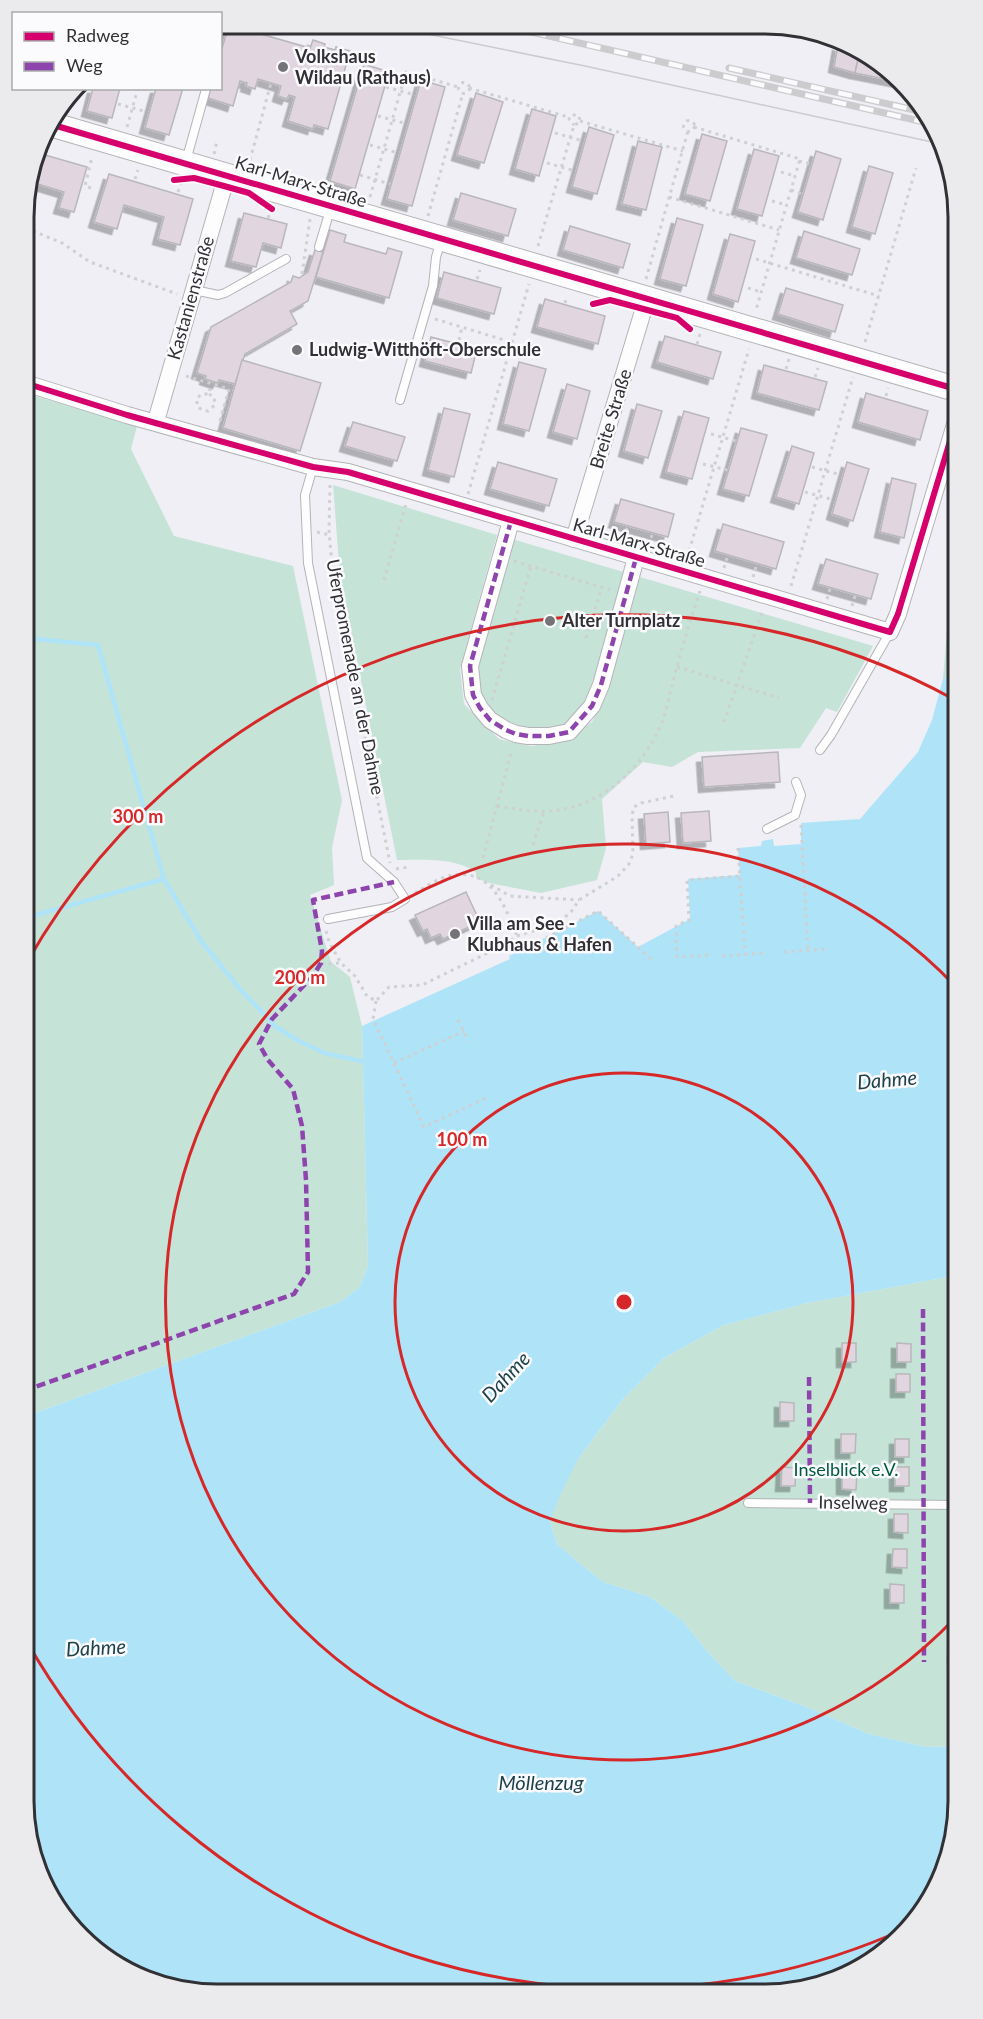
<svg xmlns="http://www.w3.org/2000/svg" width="983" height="2019" viewBox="0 0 983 2019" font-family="Lato,sans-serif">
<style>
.green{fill:#c5e3d7}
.water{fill:#afe4f8}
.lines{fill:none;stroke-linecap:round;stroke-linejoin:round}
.stream{stroke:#afe4f8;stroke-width:4.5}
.building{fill:#e1d6e0;stroke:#b9b7bb;stroke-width:1.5;filter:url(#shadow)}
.service-casing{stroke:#b4b4b8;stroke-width:10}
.minor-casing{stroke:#b4b4b8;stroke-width:18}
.secondary-casing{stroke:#b4b4b8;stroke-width:26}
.path{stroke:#cfd0d1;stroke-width:3;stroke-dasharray:3 4.5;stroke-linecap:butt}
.service{stroke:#fdfdfe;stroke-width:8}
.minor{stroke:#fdfdfe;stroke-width:16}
.secondary{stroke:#fdfdfe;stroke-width:24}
.tram{stroke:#ccccce;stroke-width:1.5}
.rail-casing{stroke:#ccccce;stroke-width:7}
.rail{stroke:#fbfbfd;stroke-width:4.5;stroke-dasharray:14;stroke-linecap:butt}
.quiet{stroke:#8e44ad;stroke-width:4.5;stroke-dasharray:9 4.5;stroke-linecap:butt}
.cycleway-casing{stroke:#fbfbfd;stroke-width:10}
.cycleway{stroke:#d6006c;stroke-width:6}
.ring{fill:none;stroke:#d62828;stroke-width:3}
.poi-dot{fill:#747478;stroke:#fbfbfd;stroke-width:2}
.labels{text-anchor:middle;stroke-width:5;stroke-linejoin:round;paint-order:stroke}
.poi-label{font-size:18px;font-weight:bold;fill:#313135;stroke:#fbfbfd;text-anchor:start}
.street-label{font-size:18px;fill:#313135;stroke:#fbfbfd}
.park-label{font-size:18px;fill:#005b3e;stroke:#fbfbfd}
.water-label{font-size:20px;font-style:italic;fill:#1e424d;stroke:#fbfbfd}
.rim{fill:none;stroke:#313135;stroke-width:3}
.centre{fill:#d62828;stroke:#fbfbfd;stroke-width:3}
.ring-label{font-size:18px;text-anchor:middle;font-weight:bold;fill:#d62828;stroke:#fbfbfd;stroke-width:5;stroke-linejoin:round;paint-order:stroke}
</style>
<defs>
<filter id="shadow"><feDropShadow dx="-5.5" dy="5.5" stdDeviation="0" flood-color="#0004"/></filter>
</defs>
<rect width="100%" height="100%" fill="#efeff5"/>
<!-- green -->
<g class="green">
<path d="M25 393 137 426 131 449 174 536 293 566 342 800 332 848 334 885 310 895 331 962 350 977 362 1026 368 1265 360 1287 340 1302 24 1417Z"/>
<path d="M333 485 497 535 460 669 464 704 499 739 531 746 562 742 592 722 607 693 640 577 873 646 837 712 826 708 800 748 698 752 672 767 643 762 602 799 606 848 597 880 541 893 489 883 476 878V872C454 857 422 860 397 860L340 576Z"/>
<path d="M959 524V670L943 679 952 570Z"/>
<path d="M512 539 627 573 590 697 569 723 552 730 528 732 507 725 490 712 478 693 474 670Z"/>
<path d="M959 1275V1746L926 1747 869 1734 804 1706 735 1681 707 1651 683 1621 650 1597 603 1582 578 1562 557 1544 550 1521 562 1487 578 1459 623 1399 664 1358 724 1325 807 1303Z"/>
</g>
<!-- water -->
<path class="water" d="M959 670V744L957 762 959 770V1275L807 1303 724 1325 664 1358 623 1399 578 1459 561 1493 550 1521 557 1544 578 1562 603 1582 650 1597 683 1621 707 1651 735 1681 804 1706 869 1734 926 1747 959 1746V1815L944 1875 919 1920 873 1962 828 1985 766 1995 192 1993 143 1980 90 1947 34 1864 24 1802V1417L340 1302 360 1287 368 1265 362 1026 510 959 509 956 598 911 638 947 690 919 688 879 740 875 738 848 761 846 762 841 773 839 774 846 801 844V823L860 819 918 752 932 720 943 679Z"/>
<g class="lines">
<!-- stream -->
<g class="stream">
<path d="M25 638 98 645 164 879 201 941 239 988 276 1027 297 1040 324 1053 361 1061"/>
<path d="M25 918 164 879"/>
</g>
</g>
<!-- building -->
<g class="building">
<path d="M229 25 310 48 313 40 325 44 324 47 335 50 336 47 350 51 328 129 314 125 313 129 288 121 295 97 289 95 287 99 278 96 281 86 258 79 255 89 246 86 247 83 240 81 233 106 208 98 211 88H220V55Z"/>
<path d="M838 45 859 55 855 73 834 67Z"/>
<path d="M859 55 893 72 900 82 855 73Z"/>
<path d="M364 64 389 72 355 189 330 181Z"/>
<path d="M421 80 445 87 412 206 387 199Z"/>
<path d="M93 88H120L112 118 87 111Z"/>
<path d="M156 88H183L169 135 145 128Z"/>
<path d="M476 93 503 102 484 163 457 155Z"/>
<path d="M532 109 556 116 539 176 515 169Z"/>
<path d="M589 127 614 135 597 194 572 187Z"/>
<path d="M702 134 727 141 710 201 685 194Z"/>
<path d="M638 141 662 147 646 210 622 204Z"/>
<path d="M754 149 779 156 762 216 737 209Z"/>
<path d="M816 151 841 159 823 220 798 212Z"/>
<path d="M38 153 87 167 74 212 59 208 64 192 31 182 26 198Z"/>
<path d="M869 166 893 173 875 234 852 227Z"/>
<path d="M109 174 193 199 180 245 158 239 164 217 124 205 117 229 94 222Z"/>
<path d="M461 193 516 209 508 236 453 220Z"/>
<path d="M244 213 287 224 281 248 263 243 256 267 231 261Z"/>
<path d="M677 218 703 225 686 286 660 279Z"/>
<path d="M570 226 630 244 623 268 563 250Z"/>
<path d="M330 230 346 235 344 242 386 254 388 248 402 252 389 298 316 277Z"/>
<path d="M804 231 860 249 852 275 796 258Z"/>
<path d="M730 234 755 241 738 302 713 294Z"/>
<path d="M315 250 323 252 308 301 290 311 297 324 245 354 235 384 219 380 218 383 205 379 206 376 197 373 211 327 291 282 293 276 299 278 308 272Z"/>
<path d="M444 272 501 288 494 314 437 298Z"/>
<path d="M786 288 843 305 835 332 778 314Z"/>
<path d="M545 299 605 316 598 344 537 327Z"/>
<path d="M665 336 721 352 713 379 657 362Z"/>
<path d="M431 337 477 349 471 373 425 361Z"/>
<path d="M242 360 321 383 300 451 223 428Z"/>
<path d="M519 362 546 369 529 431 503 424Z"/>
<path d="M764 365 827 382 819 410 757 393Z"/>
<path d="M567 384 590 391 577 439 553 432Z"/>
<path d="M866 393 928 411 920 440 858 422Z"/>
<path d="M637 404 662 411 648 458 624 451Z"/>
<path d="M444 408 470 414 454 477 428 470Z"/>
<path d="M684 411 709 418 692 479 666 472Z"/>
<path d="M353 422 405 437 397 461 345 446Z"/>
<path d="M741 428 767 435 749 496 723 489Z"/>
<path d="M792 446 814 453 799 504 776 497Z"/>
<path d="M498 462 557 479 549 506 490 489Z"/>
<path d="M847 462 869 469 853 521 832 514Z"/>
<path d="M892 478 916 484 904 538 880 532Z"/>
<path d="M621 499 674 514 668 537 614 522Z"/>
<path d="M723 524 784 542 776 569 715 551Z"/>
<path d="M826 559 878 574 871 599 818 584Z"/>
<path d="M778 752 780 782 704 787 702 757Z"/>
<path d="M709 811 711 841 683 843 681 813Z"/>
<path d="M668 812 670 842 646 844 644 814Z"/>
<path d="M466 892 480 922 443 939 440 934 431 938 427 929 423 931 415 915Z"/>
<rect x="842" y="1343" width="14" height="19"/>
<path d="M897 1343 911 1344V1362H897Z"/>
<rect x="896" y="1374" width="14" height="18"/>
<path d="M780 1402 794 1403V1421H780Z"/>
<path d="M841 1434H856L855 1453H841Z"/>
<rect x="895" y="1439" width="14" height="18"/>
<path d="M782 1467 796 1468 795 1486H781Z"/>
<rect x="895" y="1467" width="14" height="19"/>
<path d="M842 1470 857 1471 856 1490 842 1489Z"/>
<path d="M894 1514H908V1533L894 1532Z"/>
<path d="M893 1549H907V1568L892 1567Z"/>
<rect x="954" y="1580" width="5" height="19"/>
<path d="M890 1584 904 1585V1603H890Z"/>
<path d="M954 1639 959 1640V1658H953Z"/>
</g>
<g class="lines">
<!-- service casing -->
<g class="service-casing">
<g id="service">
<path d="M186 161 206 89"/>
<path d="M319 247 331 207"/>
<path d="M194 290 218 295 225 293 286 259"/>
<path d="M400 400 433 286 436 257 441 241"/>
<path d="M313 467 305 495 308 563 367 858 394 882 405 899 392 907 328 919"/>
<path d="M820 750 831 735 890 632"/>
<path d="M767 829 795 815 801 795 796 782"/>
<path d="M748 1503 959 1505"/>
</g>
</g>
<!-- minor casing -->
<g class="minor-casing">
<g id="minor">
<path d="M25 383 127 415 313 467 348 472 890 632 898 614 959 411"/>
<path d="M156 421 227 175"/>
<path d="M511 521 470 666 473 695 480 708 490 720 506 730 516 734 528 736H549L569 732 592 706 601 685 636 558"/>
<path d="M574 539 647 298"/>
</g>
</g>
<!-- secondary casing -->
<g class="secondary-casing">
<path id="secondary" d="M50 124 959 390"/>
</g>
<!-- path -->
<g class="path">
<circle cx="464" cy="88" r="5.5"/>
<path d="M386 87 415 95"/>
<path d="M469 88 568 117"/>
<path d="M118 104 147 112"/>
<path d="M378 116 407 124"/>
<circle cx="689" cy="126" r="5.5"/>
<path d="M580 121 683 151"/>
<path d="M127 127 138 88"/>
<path d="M694 127 800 159 756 310"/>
<path d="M555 133 583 141"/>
<path d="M370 145 398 153"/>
<path d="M214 154 217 141"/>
<path d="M250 160 271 83"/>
<path d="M799 161 811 164"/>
<path d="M547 163 575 171"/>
<path d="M781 172 795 176"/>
<path d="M360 175 390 184"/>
<path d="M135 179 138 170"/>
<path d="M91 188 85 186 92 157"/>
<path d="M791 190 802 194"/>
<path d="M178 192 181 184"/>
<path d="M370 197 406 72 458 87"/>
<path d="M669 197 779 230"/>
<path d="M772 201 787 205"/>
<path d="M428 216 463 93"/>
<path d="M268 218 272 209"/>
<path d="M26 228 62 243 90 262 177 294"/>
<path d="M538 246 574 125 579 123 580 120 578 115H571L569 119 574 125"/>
<path d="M756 259 879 296"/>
<path d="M302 274 310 219"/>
<path d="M477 279 480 270"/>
<path d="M646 279 688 131"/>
<path d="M748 288 761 292"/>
<path d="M565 303 567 296"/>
<path d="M435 319 511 342"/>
<path d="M459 340 462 327"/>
<path d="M865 342 916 168"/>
<path d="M697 344 700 334"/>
<path d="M786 369 789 359"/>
<path d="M186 376 229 389 219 424"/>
<path d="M815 377 818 368"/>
<path d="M209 394 214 397 215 405 208 411 202 410 197 406V398L202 394H209L211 384"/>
<path d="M886 396 888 388"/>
<path d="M711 434 736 441"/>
<path d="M703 464 727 470"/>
<path d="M812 467 841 475"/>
<path d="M330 485 329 531 333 577 390 863"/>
<path d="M805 492 834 500"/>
<path d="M468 494 529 284"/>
<path d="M317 532 330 535"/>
<path d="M624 538 627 528"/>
<path d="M649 545 652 535"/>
<path d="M687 558 749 349"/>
<path d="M514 561 611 590"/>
<path d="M724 568 727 558"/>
<path d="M753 577 756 567"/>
<path d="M384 580 406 504"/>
<path d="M791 586 853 377"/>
<path d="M827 599 830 589"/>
<path d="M852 606 855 596"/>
<path d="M586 638 602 587"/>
<path d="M677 667 779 698"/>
<path d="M492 700 531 566"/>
<path d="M724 722 763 610"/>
<path d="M497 806C511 808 525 811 538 811 592 814 639 774 660 727 667 711 670 692 675 674 682 646 691 618 700 591"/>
<path d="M801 825 808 950"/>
<path d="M533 845 544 811"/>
<path d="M738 848 745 954"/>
<path d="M483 858 512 749"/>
<path d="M396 869 409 867"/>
<path d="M491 885 510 896 579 900"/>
<path d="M415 893C424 888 435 880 445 877 489 864 504 903 517 936"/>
<path d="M326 931 329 942 341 963 355 976 367 996 376 1001 389 987 422 985 504 945 517 936 558 923 571 912 579 900 618 876 629 864 633 854 632 815 634 807 641 803 674 796"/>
<path d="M546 938 598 911 651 959"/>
<path d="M784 952 828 949"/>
<path d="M708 955 677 957 676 926 689 920 687 880 740 876"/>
<path d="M722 956 767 953"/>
<path d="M321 964 341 963"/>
<path d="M376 1001 373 1019 424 1127 488 1097"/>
<path d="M458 1020 468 1041"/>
<path d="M394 1063 464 1031"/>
</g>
<!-- service -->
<use href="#service" class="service"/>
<!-- minor -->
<use href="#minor" class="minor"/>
<!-- secondary -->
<use href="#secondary" class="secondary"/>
<!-- tram -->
<path class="tram" d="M383 25 585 66 941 144"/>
<!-- rail casing -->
<g class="rail-casing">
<g id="rail">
<path d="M505 26 928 123"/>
<path d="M779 28 819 35"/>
<path d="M729 68 919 111"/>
</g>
</g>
<!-- rail -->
<use href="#rail" class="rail"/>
<!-- quiet -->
<g class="quiet">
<path d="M511 521 470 666 473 695 480 708 490 720 506 730 516 734 528 736H549L569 732 592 706 601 685 636 558"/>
<path d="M923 1309 924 1662"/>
<path d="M809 1377 810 1503"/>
<path d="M24 1391 294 1294 308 1272 306 1180 302 1126 293 1089 268 1060 259 1044 272 1019 313 976 321 963 322 951 313 900 394 882"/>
</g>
<!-- cycleway casing -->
<g class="cycleway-casing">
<g id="cycleway">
<path d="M50 124 959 390"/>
<path d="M174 180 194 178 224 186 249 193 272 209"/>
<path d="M593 304 610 300 677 318 690 329"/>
<path d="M25 383 127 415 313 467 348 472 890 632 898 614 959 411"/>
</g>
</g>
<!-- cycleway -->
<use href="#cycleway" class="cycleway"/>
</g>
<!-- distance rings -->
<g class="ring">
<circle cx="624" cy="1302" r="229"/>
<path d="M956 1617A458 458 0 1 1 956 987"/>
<path d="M909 1927A687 687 0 0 1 26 1640M26 964A687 687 0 0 1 957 701"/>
</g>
<!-- markers -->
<g class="poi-dot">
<circle cx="283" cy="67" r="6"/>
<circle cx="297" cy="350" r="6"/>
<circle cx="550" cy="621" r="6"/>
<circle cx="455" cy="934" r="6"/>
</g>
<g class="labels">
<!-- poi labels -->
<g class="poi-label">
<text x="295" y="63">Volkshaus<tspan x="295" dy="21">Wildau (Rathaus)</tspan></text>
<text x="309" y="356">Ludwig-Witthöft-Oberschule</text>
<text x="562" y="627">Alter Turnplatz</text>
<text x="467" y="930">Villa am See -<tspan x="467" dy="21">Klubhaus &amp; Hafen</tspan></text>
</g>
<!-- street labels -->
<g class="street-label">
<text transform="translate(301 182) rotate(17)" y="6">Karl-Marx-Straße</text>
<text transform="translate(191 298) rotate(-74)" y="6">Kastanienstraße</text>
<text transform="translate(611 419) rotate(-73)" y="6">Breite Straße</text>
<text transform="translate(639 543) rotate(16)" y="6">Karl-Marx-Straße</text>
<text transform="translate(355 677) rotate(79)" y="6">Uferpromenade an der Dahme</text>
<text transform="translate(853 1503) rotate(1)" y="6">Inselweg</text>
</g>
<!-- park labels -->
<g class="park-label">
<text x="846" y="1476">Inselblick e.V.</text>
</g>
<!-- water labels -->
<g class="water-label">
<text transform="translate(887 1080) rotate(-5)" y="7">Dahme</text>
<text transform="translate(506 1377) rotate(-47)" y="7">Dahme</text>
<text transform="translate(96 1648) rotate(-3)" y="7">Dahme</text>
<text x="541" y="1790">Möllenzug</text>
</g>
</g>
<!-- crop -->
<path d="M0 0H983V2019H0ZM217 34H765A183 183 0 0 1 948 217V1801A183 183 0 0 1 765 1984H217A183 183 0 0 1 34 1801V217A183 183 0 0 1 217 34Z" fill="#ebebed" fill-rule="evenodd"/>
<path class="rim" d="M217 34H765A183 183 0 0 1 948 217V1801A183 183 0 0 1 765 1984H217A183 183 0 0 1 34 1801V217A183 183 0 0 1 217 34Z"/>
<circle cx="624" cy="1302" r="9" class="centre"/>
<g class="ring-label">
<text x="138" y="823">300 m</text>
<text x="300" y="984">200 m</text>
<text x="462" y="1146">100 m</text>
</g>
<!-- legend -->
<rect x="12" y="12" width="210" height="78" fill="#fbfbfd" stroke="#aaaaad" stroke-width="1.5"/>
<rect x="24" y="32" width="30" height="9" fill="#d6006c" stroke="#aaaaad" stroke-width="1.5"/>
<text x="66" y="42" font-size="18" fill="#313135">Radweg</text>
<rect x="24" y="62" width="30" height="9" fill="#8e44ad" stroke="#aaaaad" stroke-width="1.5"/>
<text x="66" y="72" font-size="18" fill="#313135">Weg</text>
</svg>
